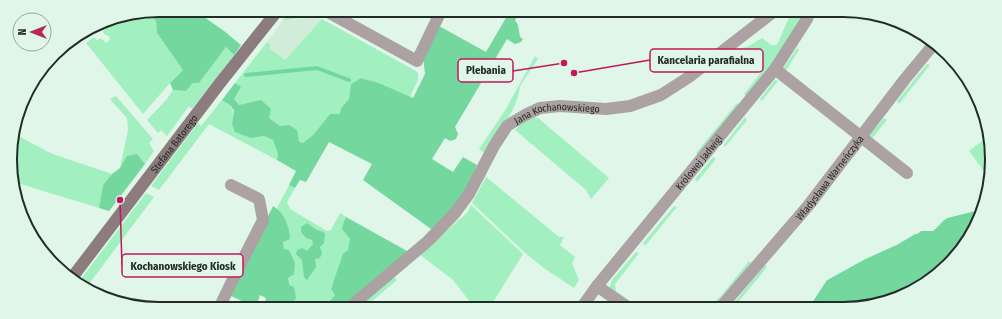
<svg xmlns="http://www.w3.org/2000/svg" width="1002" height="319" viewBox="0 0 1002 319" font-family="'Fira Sans Condensed',sans-serif">
<style>
.built{fill:#d1edda}
.green{fill:#a2f0c0}
.forest{fill:#73d79e}
.lines{fill:none;stroke-linecap:round;stroke-linejoin:round}
.stream{stroke:#72d79d;stroke-width:4}
.street{stroke:#aca1a3;stroke-width:12}
.secondary{stroke:#8c7c7e;stroke-width:12}
.labels{text-anchor:middle;stroke-width:3;stroke-linejoin:round;paint-order:stroke}
.street-label{font-size:10px;fill:#232b26;stroke:#e0f6e8}
.rim{fill:none;stroke:#232b26;stroke-width:2}
.leader{fill:none;stroke:#c2185b;stroke-width:1.5}
.callout-dot{fill:#c2185b;stroke:#e0f6e8;stroke-width:1.5}
.callout{fill:#e0f6e8;stroke:#c2185b;stroke-width:1.5}
.callout-label{font-size:11px;text-anchor:middle;font-weight:bold;fill:#232b26}
</style>
<rect width="100%" height="100%" fill="#e0f6e8"/>
<!-- built -->
<path class="built" d="M312 13 322 19 285 60 269 48 270 45 267 42 282 21 309 17Z"/>
<!-- green -->
<g class="green">
<path d="M291 11H302L310 15 309 16 282 21Z"/>
<path d="M144 13 156 20 157 33 183 70 170 83 143 114 86 43 94 37 97 40 101 38 106 43 110 40 109 36 105 35 103 32 106 28 103 21Z"/>
<path d="M788 13H803C789 44 768 70 746 96L744 94 762 71 738 49 749 46 762 38 771 45H777L790 15Z"/>
<path d="M322 19 416 71 418 73V80L410 97 379 83 361 78 351 84 349 99 341 108 340 114H330L313 135 303 143 269 118 239 105 234 99 240 87 235 83 267 42 271 45 269 48 285 60Z"/>
<path d="M226 47 234 55 192 109 189 106 167 136 161 130 158 133 147 120 167 99 173 90 186 91 193 83H199Z"/>
<path d="M797 48 799 50 785 72 783 69Z"/>
<path d="M535 56 538 59 520 86C518 110 497 134 484 153L479 149 506 109Z"/>
<path d="M927 64 930 65 899 104 897 101Z"/>
<path d="M775 80 778 81 762 101 760 99Z"/>
<path d="M116 96 153 139 149 143 154 151 145 164 137 155 128 156 120 168 128 130 127 118 110 99Z"/>
<path d="M222 100C234 108 234 109 232 124L251 138 264 136 273 140 278 154 277 160 209 124 159 190 151 186 198 123 201 126Z"/>
<path d="M737 103 739 105 699 155 696 153Z"/>
<path d="M534 117 538 118 609 178 591 199 586 190 515 130 524 121Z"/>
<path d="M745 117 747 120 725 147 724 145Z"/>
<path d="M884 118 887 120 870 141 868 137Z"/>
<path d="M13 133 50 153 112 174 103 185 99 208 14 182 11 140Z"/>
<path d="M989 136V178L969 151Z"/>
<path d="M713 157 716 159 697 182 695 179Z"/>
<path d="M486 177 559 237H564L560 245 575 257 572 263 579 280 574 288 545 269 524 252 472 203Z"/>
<path d="M289 185 295 188 287 202 290 209 327 231 331 230 340 213 346 217 344 221C346 227 350 233 350 239 351 249 336 277 331 288L336 295 325 307 317 305 316 306H289L296 299 288 277 283 242 277 208Z"/>
<path d="M146 193 154 197 86 288 77 284Z"/>
<path d="M471 205 523 254 490 307H474L453 280 419 254 467 213Z"/>
<path d="M674 206 677 207 645 246 643 243Z"/>
<path d="M636 252 639 253 615 284 616 291 639 307H633L615 295 610 289V286L612 280Z"/>
<path d="M749 261 751 263 715 307H709L721 296Z"/>
<path d="M765 265 767 267 735 306 733 304Z"/>
<path d="M394 277 397 280 365 307H358Z"/>
</g>
<!-- forest -->
<g class="forest">
<path d="M160 10H194L224 31 241 45 234 55 226 47 199 83H193L186 91 173 90 170 83 183 70 157 33 156 20 144 13Z"/>
<path d="M510 11H521L515 20 518 25 520 37 523 39 521 42 515 44 507 39 455 127 458 134 456 139 450 141 445 138 432 159 453 172 463 157 477 165 470 183 456 206 431 229 363 180 372 164 329 142 306 182 300 180 295 188 289 185 296 171 277 160 278 154 273 140 264 136 251 138 235 132 232 124 234 111 231 106 222 100 235 83 241 87 234 99 239 105 261 100 271 109 269 118 280 126 289 125 297 130 299 141 303 143 313 135 330 114H340L341 108 349 99 351 84 361 78 379 83 413 98 425 74 423 57 439 26 486 52Z"/>
<path d="M137 154 145 164 109 211 99 208 103 185 112 174 120 168 127 156Z"/>
<path d="M273 206C285 213 289 226 290 239L283 242 284 249 289 250 295 263 294 274 288 278 290 285 294 287 296 299 289 306H264L266 298 260 295 256 306H252L229 295Z"/>
<path d="M979 214 972 234 941 272 908 294 862 308H811L828 282 848 273 866 261 909 242 921 231H934L944 220Z"/>
<path d="M346 217 407 251 346 307H325L335 295 331 289 343 254 348 250 350 239 342 229 344 221Z"/>
<path d="M307 223 315 229 325 233 324 243 320 247 322 253 320 258 315 259 316 267 307 280 304 277 302 260 296 254 297 250 302 248 307 251 313 244 312 240 306 238 301 232V227Z"/>
</g>
<g class="lines">
<!-- stream -->
<g class="stream">
<path d="M246 75 317 68 349 80"/>
<path d="M811 308 828 282 866 261 899 246 916 236 933 234 948 220 980 212"/>
</g>
<!-- street -->
<g class="street">
<path d="M326 11 417 61 441 11"/>
<path d="M775 69 907 173"/>
<path d="M597 286 627 307"/>
<path d="M220 306 234 277 263 220 259 199 231 185"/>
<path id="s1" d="M350 307 428 241 455 213 469 194 494 146 507 126 525 115 540 108 560 106 606 109 630 106 661 95 689 77 772 13"/>
<path id="s2" d="M582 307 597 286 775 69 807 19 809 13"/>
<path id="s3" d="M721 307 808 206 905 79 934 44"/>
</g>
<!-- secondary -->
<path class="secondary" id="s4" d="M71 279 220 83 278 10"/>
</g>
<g class="labels">
<!-- street labels -->
<g class="street-label">
<text dy="4" stroke="none"><textPath href="#s1" startOffset="296">Jana Kochanowskiego</textPath></text>
<text dy="4" stroke="none"><textPath href="#s4" startOffset="170">Stefana Batorego</textPath></text>
<text dy="4" stroke="none"><textPath href="#s2" startOffset="186">Królowej Jadwigi</textPath></text>
<text dy="4" stroke="none"><textPath href="#s3" startOffset="169">Władysława Warneńczyka</textPath></text>
</g>
</g>
<!-- crop -->
<path d="M0 0H1002V319H0ZM159 17H843A142 142 0 0 1 985 159V160A142 142 0 0 1 843 302H159A142 142 0 0 1 17 160V159A142 142 0 0 1 159 17Z" fill="#e0f6e8" fill-rule="evenodd"/>
<path class="rim" d="M159 17H843A142 142 0 0 1 985 159V160A142 142 0 0 1 843 302H159A142 142 0 0 1 17 160V159A142 142 0 0 1 159 17Z"/>
<!-- callouts -->
<path class="leader" d="M574 73L650 60M564 63L513 71M120 200L122 266"/>
<g class="callout-dot">
<circle cx="574" cy="73" r="4"/>
<circle cx="564" cy="63" r="4"/>
<circle cx="120" cy="200" r="4"/>
</g>
<g class="callout">
<rect x="650" y="49" width="113" height="23" rx="4"/>
<rect x="458" y="59" width="55" height="23" rx="4"/>
<rect x="122" y="254" width="121" height="23" rx="4"/>
</g>
<g class="callout-label">
<text x="706" y="64">Kancelaria parafialna</text>
<text x="486" y="74">Plebania</text>
<text x="183" y="270">Kochanowskiego Kiosk</text>
</g>
<!-- north arrow -->
<g transform="translate(32 32) rotate(270)"><circle r="19" fill="#e0f6e8" stroke="#94a59a"/>
<path d="M0-3L7 15L0 10L-7 15Z" fill="#b82957"/>
<text y="-6" font-size="11" font-weight="bold" text-anchor="middle" fill="#232b26">N</text>
</g>
</svg>
